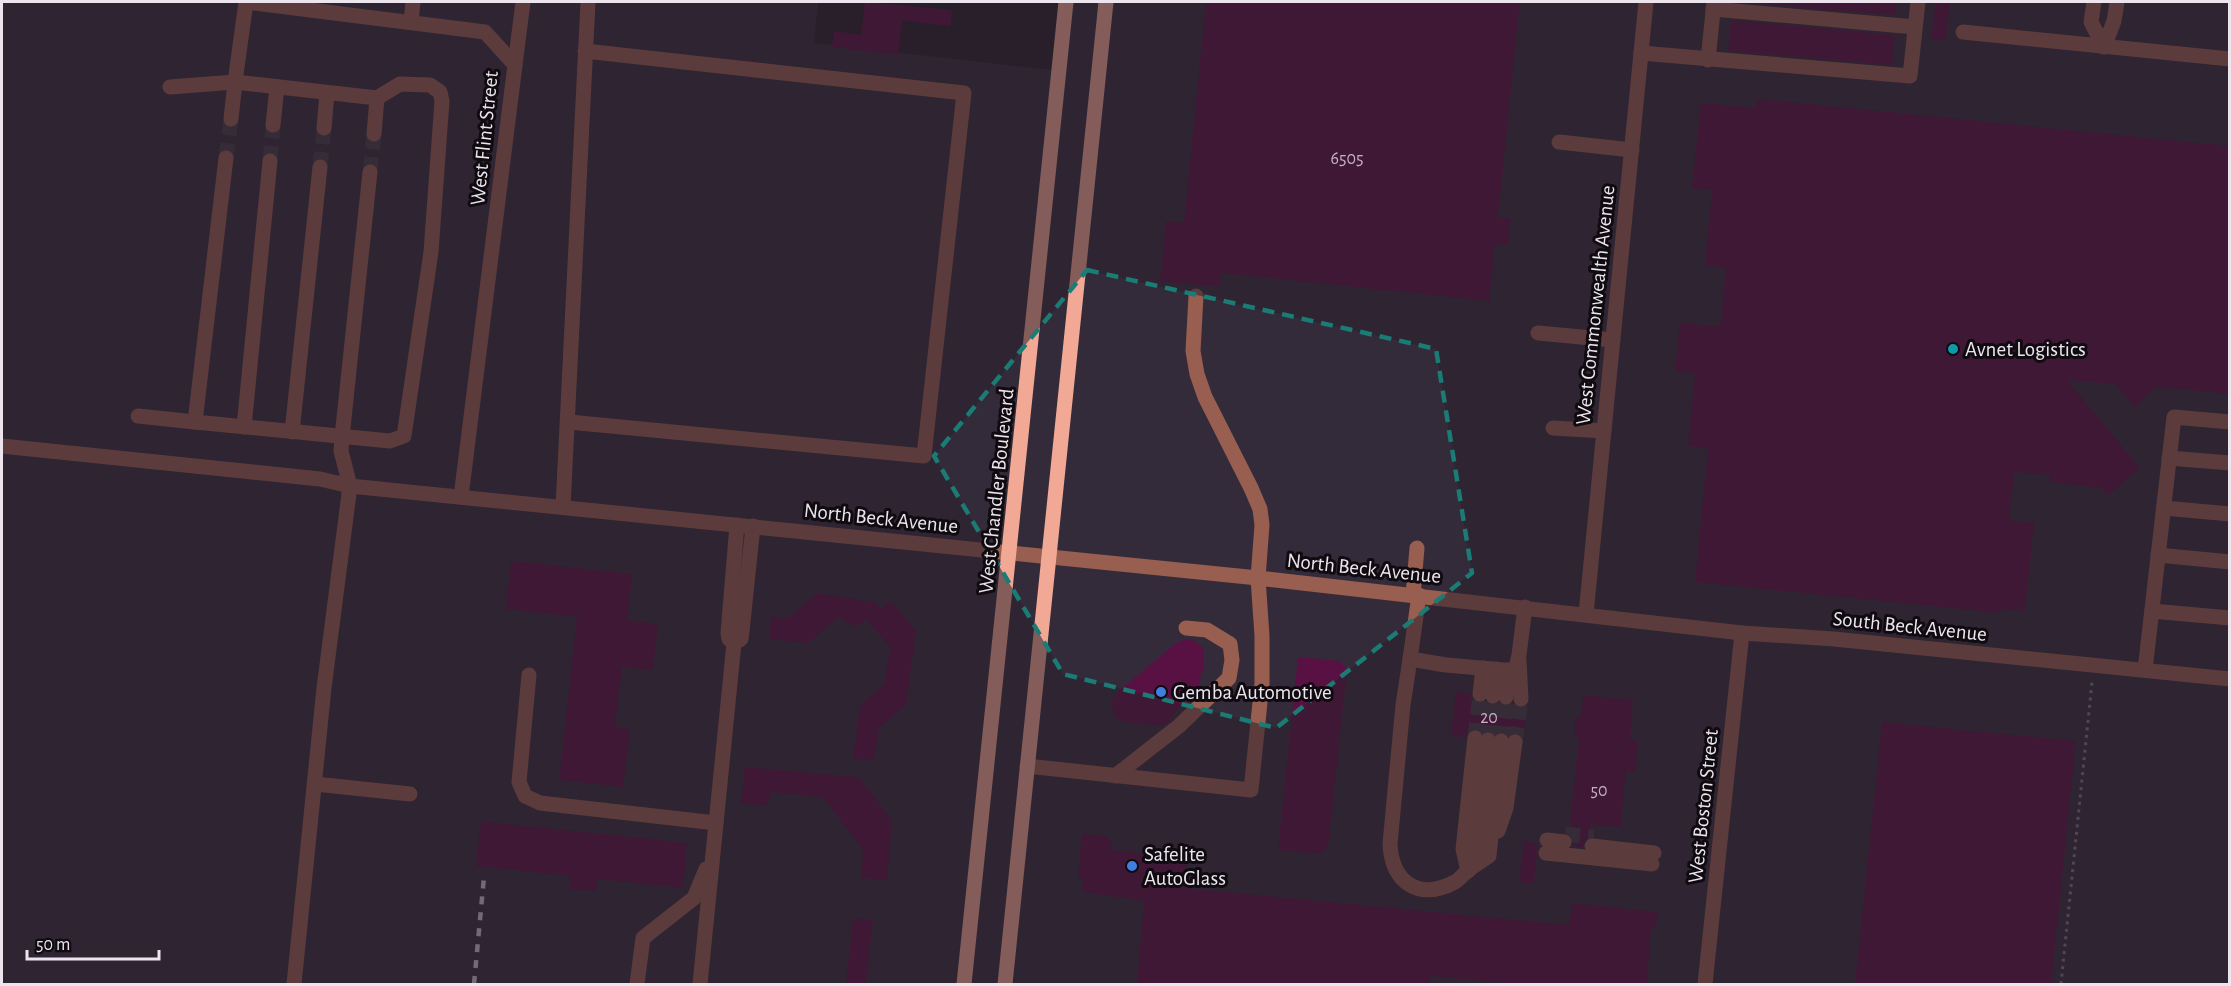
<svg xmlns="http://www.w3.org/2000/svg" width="2231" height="986" viewBox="0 0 2231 986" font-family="'Alegreya Sans',sans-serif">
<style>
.industrial{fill:#342b3a}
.building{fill:#591143}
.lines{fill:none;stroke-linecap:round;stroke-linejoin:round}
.minor-tunnel{stroke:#463d48;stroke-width:15;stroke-dasharray:15 8;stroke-linecap:butt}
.path{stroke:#807781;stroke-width:3;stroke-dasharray:3 4.5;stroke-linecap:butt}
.minor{stroke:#985e4f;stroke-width:15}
.major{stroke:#f1a895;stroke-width:15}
.rail{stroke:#cec6cf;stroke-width:4.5;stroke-dasharray:8 8;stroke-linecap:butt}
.marked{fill:none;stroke:#1a7c74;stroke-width:4.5;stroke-dasharray:12 8;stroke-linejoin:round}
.culture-dot{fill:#0f9aa8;stroke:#0f0b10;stroke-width:2}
.shop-dot{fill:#3f7fe0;stroke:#0f0b10;stroke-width:2}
.labels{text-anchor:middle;stroke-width:6;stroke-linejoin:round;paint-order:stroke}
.number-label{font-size:18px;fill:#c7b0c2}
.street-label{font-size:21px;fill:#ece5ed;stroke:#0f0b10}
.poi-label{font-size:21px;fill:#ece5ed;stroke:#0f0b10;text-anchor:start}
</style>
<rect width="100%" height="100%" fill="#291f2b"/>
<!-- industrial -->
<path class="industrial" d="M2 2H818L814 43 1060 71 1067 2H2229V984H2Z"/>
<!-- building -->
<g class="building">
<path d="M865 2 952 10 950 26 902 20 898 55 832 47 834 31 861 35Z"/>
<path d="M1206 2H1520L1498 217 1511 218 1508 245 1495 244 1489 301 1221 273 1219 287 1160 281 1166 221 1184 223Z"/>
<path d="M1739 2H1896L1895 15Z"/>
<path d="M1936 2H1950L1945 41 1931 39Z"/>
<path d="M1731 20 1893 35 1895 37 1892 65 1728 51Z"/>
<path d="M1757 99 2229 146V394L2156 387 2135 407 2115 384 2067 380 2140 468 2108 495 2102 488 2049 482 2050 475 2014 472 2009 520 2034 523 2025 611 2001 609 2000 613 1695 582 1708 448 1688 446 1695 373 1675 371 1680 323 1720 327 1726 268 1705 266 1712 190 1692 188 1701 103 1756 108Z"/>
<path d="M511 561 632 574 627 620 658 624 653 670 622 667 615 727 630 729 623 787 559 780 577 617 506 609Z"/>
<path d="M817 593 874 602 881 609 891 601 916 631 906 705 879 728 874 761 853 758 860 706 884 684 890 647 866 619 858 626 847 624 840 616 808 643 769 639 771 616 788 618Z"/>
<path d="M1186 639 1193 640 1204 648V671L1201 672 1199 692 1175 712 1171 720 1163 726 1124 722 1118 719 1114 714 1111 702 1119 691 1176 643Z"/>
<path d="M1298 657 1340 661 1347 669 1328 847 1320 854 1278 850Z"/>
<path d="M1456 692 1470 693 1471 698 1478 704 1485 702 1491 706 1499 703 1506 707 1513 704 1517 708 1527 707 1523 737 1517 732 1508 735 1503 731 1495 734 1490 730 1483 732 1475 728 1468 732 1465 737 1451 736Z"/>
<path d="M1583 695 1633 700 1630 739 1638 740 1635 772 1626 771 1621 827 1591 824 1590 837 1584 841 1583 847 1573 846V839L1571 835 1572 823 1570 822 1579 738H1574L1576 717H1581Z"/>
<path d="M1882 722 2076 741 2051 984H1855Z"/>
<path d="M745 767 859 777 892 821 887 880 861 878 863 850 823 797 770 792 768 806 741 803Z"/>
<path d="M481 821 687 843 683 888 597 879 596 891 569 889 570 876 476 866Z"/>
<path d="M1082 834 1107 836V840H1112L1111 850 1187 858 1184 888 1569 925 1572 903 1658 912 1656 927H1651L1647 984H1516L1430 976V984H1137L1144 901 1082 892 1083 879 1078 875Z"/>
<path d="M1524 841 1538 844 1534 884 1519 882Z"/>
<path d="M853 918 873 920 866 984H846Z"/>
</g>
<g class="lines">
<!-- minor-tunnel -->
<g class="minor-tunnel">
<path d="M226 158 231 119"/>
<path d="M270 161 273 125"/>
<path d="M320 167 324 128"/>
<path d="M370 172 374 134"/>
<path d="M1475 738 1480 694"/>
<path d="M1488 740 1493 696"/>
<path d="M1501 741 1506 697"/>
<path d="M1515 742 1521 699"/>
<path d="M1565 834 1594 837"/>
</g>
<!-- path -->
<path class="path" d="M2061 984 2092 682"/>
<!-- minor -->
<g class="minor">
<path d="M246 2 235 82 377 98 374 134"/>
<path d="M247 2 485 32 515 65 461 497"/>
<path d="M2094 2 2091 22 2104 47 2114 21 2117 2"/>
<path d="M1713 9 1915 27"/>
<path d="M411 22 413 2"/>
<path d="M1963 32 2230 59"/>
<path d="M1641 53 1910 76 1918 2"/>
<path d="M1708 60 1714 2"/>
<path d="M515 65 523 2"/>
<path d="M170 87 235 82 231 119"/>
<path d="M273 125 277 87"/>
<path d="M324 128 327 93"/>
<path d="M1559 142 1632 150"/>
<path d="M226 158 195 422 390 441 404 436 431 252 442 101 440 92 430 85 400 84 377 98"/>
<path d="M1538 333 1613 340"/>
<path d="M138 416 195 422"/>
<path d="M569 422 924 456 964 93 585 51"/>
<path d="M244 427 270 161"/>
<path d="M1553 428 1604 431"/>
<path d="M292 432 320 167"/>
<path d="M2 446 320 479 350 486 1258 578 1742 633 1834 639 2230 679"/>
<path d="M2169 458 2230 463"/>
<path d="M563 507 588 2"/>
<path d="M2164 508 2230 514"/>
<path d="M737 525 728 633 729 639 734 643 741 639 742 631 753 526"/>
<path d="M2158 555 2230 562"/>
<path d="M1413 595 1417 548"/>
<path d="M1419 595 1410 659 1446 665 1515 671 1519 655 1525 607"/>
<path d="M2152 611 2230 618"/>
<path d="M1586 614 1646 2"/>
<path d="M1410 659 1403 705 1390 844C1392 883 1419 901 1455 882 1460 879 1464 873 1469 870 1475 865 1482 861 1489 856L1501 741"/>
<path d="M1519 660 1521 699"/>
<path d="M2145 670 2174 417 2230 422"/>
<path d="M529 675 519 782 525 796 540 803 716 823"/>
<path d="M1480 694 1483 668"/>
<path d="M1493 696 1496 669"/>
<path d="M1506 697 1508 670"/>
<path d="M1027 766 1251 790 1262 683V636L1258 578 1262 525 1260 509 1251 488 1205 397 1197 374 1193 351 1196 296"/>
<path d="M1115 776 1179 726 1229 678 1232 660 1230 644 1207 630 1186 628"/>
<path d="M315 784 410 794"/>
<path d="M1498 831 1506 808 1515 742"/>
<path d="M1547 840 1564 842"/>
<path d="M1592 846 1654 853"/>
<path d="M1546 853 1652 864"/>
<path d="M1469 868 1477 853 1488 740"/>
<path d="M1468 871 1463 849 1475 738"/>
<path d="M294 984 324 688 350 486 341 451 342 437 370 172"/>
<path d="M637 984 643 938 694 898 706 869"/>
<path d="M700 984 734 643"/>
<path d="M1705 984 1742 633"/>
</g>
<!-- major -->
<g class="major">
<path d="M964 984 1066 2"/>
<path d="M1005 984 1106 2"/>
</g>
<!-- rail -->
<path class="rail" d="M474 984 484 877"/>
</g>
<!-- marked area -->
<path d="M0 0H2231V986H0ZM1087 270 1436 349 1472 573 1276 728 1063 674 934 456Z" fill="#291f2b" fill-opacity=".55" fill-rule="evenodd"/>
<path class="marked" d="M1087 270 1436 349 1472 573 1276 728 1063 674 934 456Z"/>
<!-- markers -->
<circle class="culture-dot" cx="1953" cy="349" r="6"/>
<g class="shop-dot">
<circle cx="1161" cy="692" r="6"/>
<circle cx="1132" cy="866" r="6"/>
</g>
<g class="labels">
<!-- number labels -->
<g class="number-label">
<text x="1347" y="164">6505</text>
<text x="1489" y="723">20</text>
<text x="1599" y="796">50</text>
</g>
<!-- street labels -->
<g class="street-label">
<text transform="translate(484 138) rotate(-84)" y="7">West Flint Street</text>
<text transform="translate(1595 305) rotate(-84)" y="7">West Commonwealth Avenue</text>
<text transform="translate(996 491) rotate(-84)" y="7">West Chandler Boulevard</text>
<text transform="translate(881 518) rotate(6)" y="7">North Beck Avenue</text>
<text transform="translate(1364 568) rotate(6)" y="7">North Beck Avenue</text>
<text transform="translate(1910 626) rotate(6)" y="7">South Beck Avenue</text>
<text transform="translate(1703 806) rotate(-84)" y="7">West Boston Street</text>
</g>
<!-- poi labels -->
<g class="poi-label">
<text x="1965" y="356">Avnet Logistics</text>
<text x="1173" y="699">Gemba Automotive</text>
<text x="1144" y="861">Safelite<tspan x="1144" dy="24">AutoGlass</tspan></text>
</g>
</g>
<!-- border -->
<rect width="2231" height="986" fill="none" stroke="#ece5ed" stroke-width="6"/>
<!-- scale -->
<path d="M27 950v9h132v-9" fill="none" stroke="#ece5ed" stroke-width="3"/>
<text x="36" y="950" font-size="18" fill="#ece5ed" stroke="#0f0b10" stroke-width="4.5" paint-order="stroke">50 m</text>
</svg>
